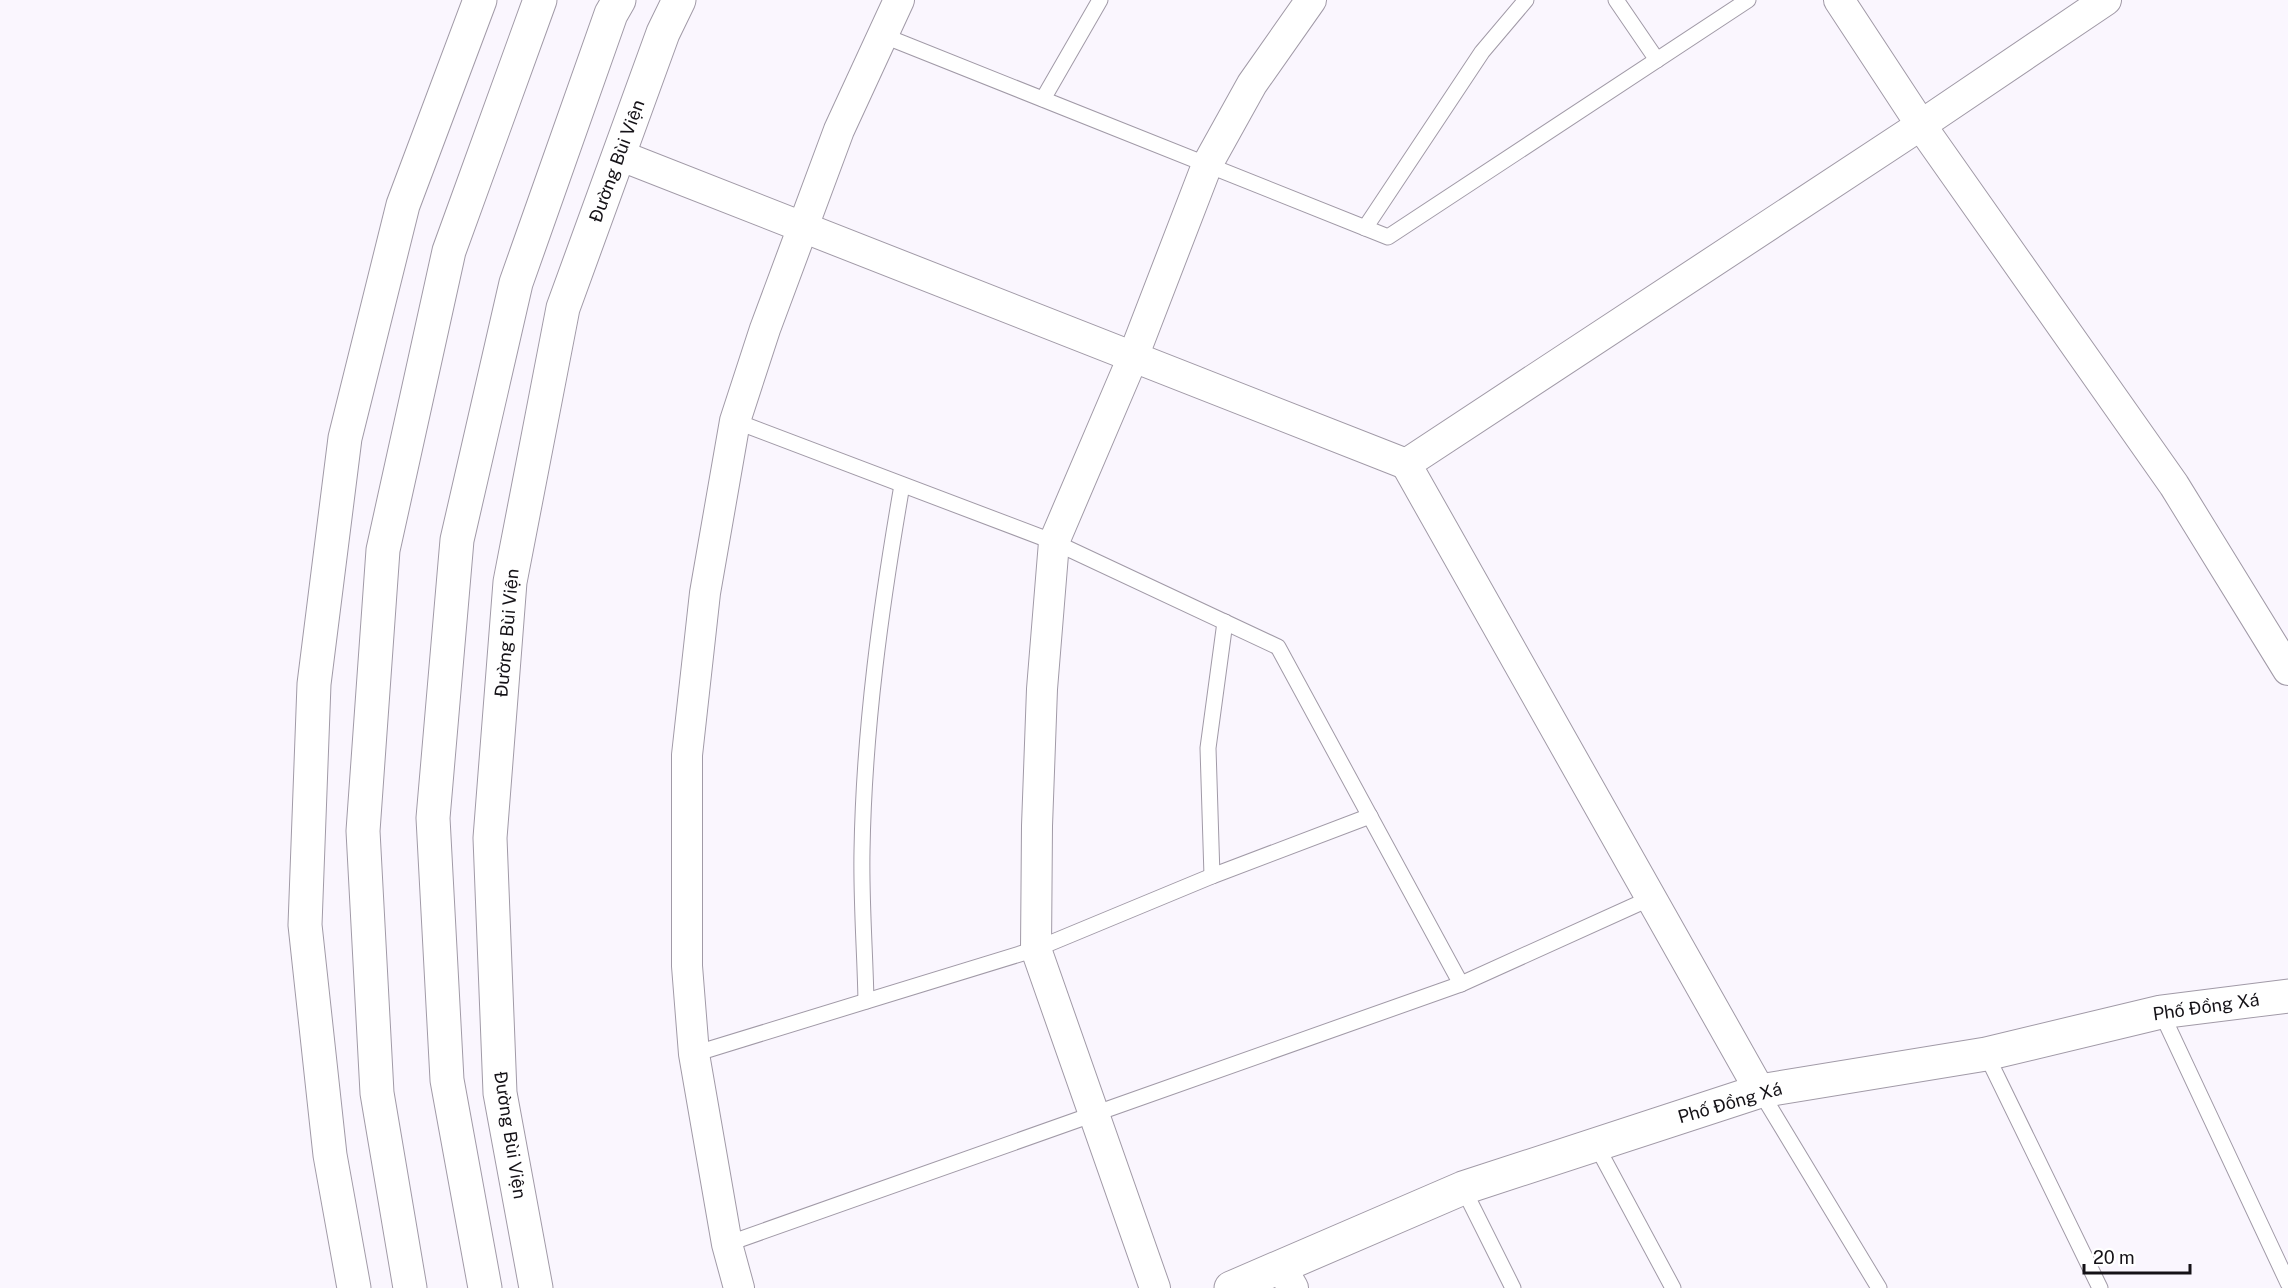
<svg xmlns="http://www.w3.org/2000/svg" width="2288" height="1288" viewBox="0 0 2288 1288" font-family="'Public Sans',sans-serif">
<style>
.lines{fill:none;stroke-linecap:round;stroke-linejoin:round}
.service-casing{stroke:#a19aa7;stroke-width:17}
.minor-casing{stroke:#a19aa7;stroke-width:32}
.tertiary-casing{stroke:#a19aa7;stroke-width:35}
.primary-casing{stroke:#a19aa7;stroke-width:35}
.service{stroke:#fff;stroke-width:15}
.minor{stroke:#fff;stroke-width:30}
.tertiary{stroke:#fff;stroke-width:33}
.primary{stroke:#fff;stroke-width:33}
.labels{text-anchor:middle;stroke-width:4.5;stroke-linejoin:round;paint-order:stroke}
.street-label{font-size:18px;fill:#151217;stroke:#fff}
</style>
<rect width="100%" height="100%" fill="#faf6fe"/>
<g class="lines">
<!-- service casing -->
<g class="service-casing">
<g id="service">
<path d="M1616 0 1657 60"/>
<path d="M882 35 1388 237 1748 0"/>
<path d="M1043 99 1100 0"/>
<path d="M1365 228 1482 52 1526 0"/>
<path d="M735 421 1054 542 1278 647 1461 984"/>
<path d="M1212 876 1208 748 1225 622"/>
<path d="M866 1001C865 951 861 901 862 851 864 728 881 606 902 485"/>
<path d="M2161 1012 2288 1283"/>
<path d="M694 1054 1036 949 1212 876 1370 816"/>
<path d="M1986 1054 2100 1288"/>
<path d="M1760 1091 1879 1288"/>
<path d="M1595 1143 1673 1288"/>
<path d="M1463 1188 1513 1288"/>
<path d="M727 1244 1461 984 1651 898"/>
</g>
</g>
<!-- minor casing -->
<g class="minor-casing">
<g id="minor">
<path d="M1839 0 1929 137 2174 485 2288 670"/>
<path d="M619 155 1406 464"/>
<path d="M1760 1091 1406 464 1921 125 2106 0"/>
<path d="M1281 1267 1293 1288"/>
<path d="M739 1288 727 1244 694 1054 687 966V755L705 593 735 421 765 329 839 130 899 0"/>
<path d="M1155 1288 1036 949 1037 826 1042 689 1054 542 1133 357 1207 165 1252 84 1311 0"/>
</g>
</g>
<!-- tertiary casing -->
<g class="tertiary-casing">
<path id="tertiary" d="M1231 1288 1463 1188 1760 1091 1986 1054 2161 1012 2288 996"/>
</g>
<!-- primary casing -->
<g class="primary-casing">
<g id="primary">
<path d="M354 1288 330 1155 305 925 314 684 345 438 403 205 480 0"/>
<path d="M410 1288 377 1093 363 831 383 550 449 251 540 0"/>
<path d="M485 1288 447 1080 433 818 457 540 516 283 611 14 619 0"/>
<path d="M536 1288 500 1093 490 838 510 582 563 308 663 33 679 0"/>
</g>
</g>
<!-- service -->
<use href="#service" class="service"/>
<!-- minor -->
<use href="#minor" class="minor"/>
<!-- tertiary -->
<use href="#tertiary" class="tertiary"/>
<!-- primary -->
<use href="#primary" class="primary"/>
</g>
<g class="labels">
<!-- street labels -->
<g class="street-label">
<text transform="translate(617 161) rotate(-70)" y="6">Đường Bùi Viện</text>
<text transform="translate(507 633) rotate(-85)" y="6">Đường Bùi Viện</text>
<text transform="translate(2206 1007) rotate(-8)" y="6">Phố Đồng Xá</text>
<text transform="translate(1730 1103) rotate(-16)" y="6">Phố Đồng Xá</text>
<text transform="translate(510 1135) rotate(81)" y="6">Đường Bùi Viện</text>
</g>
</g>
<!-- scale -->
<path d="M2084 1264v9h106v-9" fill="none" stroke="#151217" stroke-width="3"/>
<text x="2093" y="1264" font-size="18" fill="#151217" stroke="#ffffff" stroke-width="4.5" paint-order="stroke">20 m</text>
</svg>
